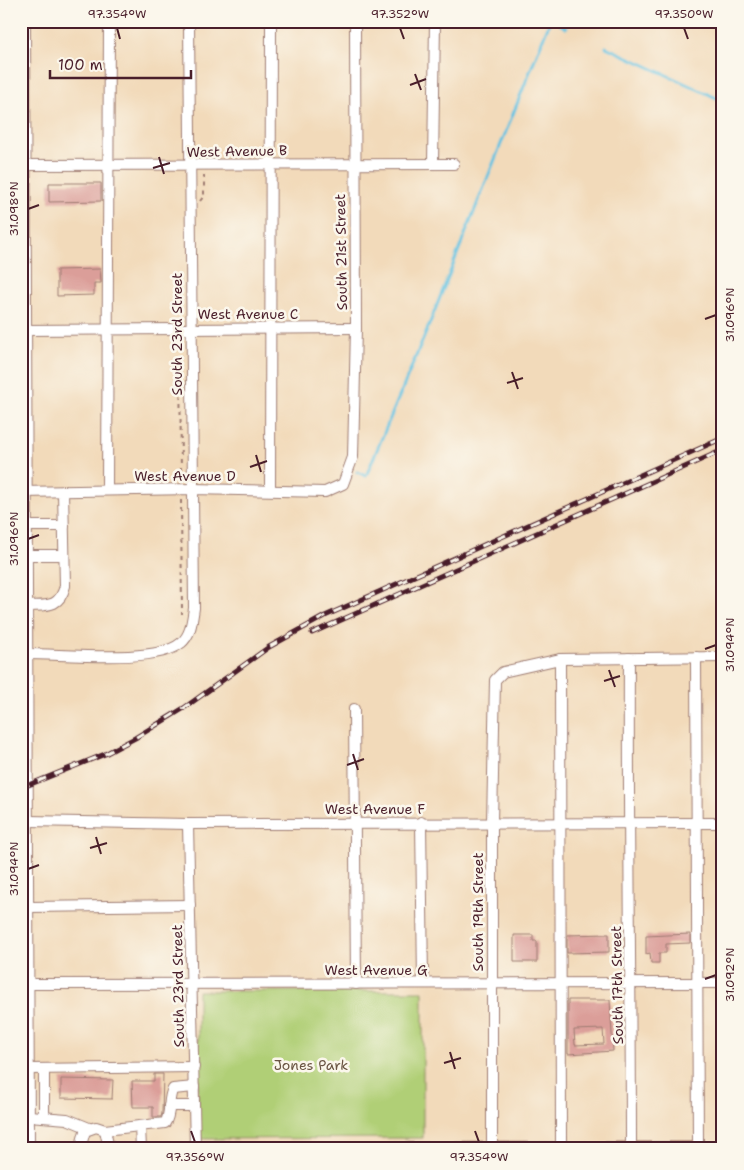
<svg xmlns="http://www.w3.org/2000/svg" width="744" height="1170" viewBox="0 0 744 1170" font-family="'Shantell Sans',sans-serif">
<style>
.green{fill:#b0cf76;stroke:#7d7750}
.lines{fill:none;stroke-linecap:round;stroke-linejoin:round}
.stream{stroke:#64c3e2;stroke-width:3}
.building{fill:#db9e99;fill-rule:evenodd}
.minor-casing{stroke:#9e7c72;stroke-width:12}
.major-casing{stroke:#9e7c72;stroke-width:14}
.path{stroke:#9e7c72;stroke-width:2;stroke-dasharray:4 4;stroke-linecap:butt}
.minor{stroke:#fff;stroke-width:10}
.major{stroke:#f9bc8a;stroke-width:12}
.rail-casing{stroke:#4a1f2b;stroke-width:5}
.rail{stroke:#fbf7ec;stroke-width:3;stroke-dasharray:9;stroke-linecap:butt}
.ticks{fill:none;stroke:#4a1f2b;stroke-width:2}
.labels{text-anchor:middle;stroke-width:5;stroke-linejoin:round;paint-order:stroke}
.street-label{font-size:14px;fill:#4a1f2b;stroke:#fbf7ec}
.park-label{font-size:14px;fill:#695442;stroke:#fbf7ec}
.neatline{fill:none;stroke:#4a1f2b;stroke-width:2}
.ticks-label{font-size:12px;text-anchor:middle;fill:#4a1f2b}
</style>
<rect width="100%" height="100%" fill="#fbf7ec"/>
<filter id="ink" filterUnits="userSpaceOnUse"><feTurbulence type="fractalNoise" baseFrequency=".02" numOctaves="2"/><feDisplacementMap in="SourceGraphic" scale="10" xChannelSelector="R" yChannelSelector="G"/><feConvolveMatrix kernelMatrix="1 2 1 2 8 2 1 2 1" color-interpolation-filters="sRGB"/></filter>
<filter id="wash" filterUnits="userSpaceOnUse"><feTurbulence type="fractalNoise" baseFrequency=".0096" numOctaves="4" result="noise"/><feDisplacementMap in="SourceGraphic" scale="20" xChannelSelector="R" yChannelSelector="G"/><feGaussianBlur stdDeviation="1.12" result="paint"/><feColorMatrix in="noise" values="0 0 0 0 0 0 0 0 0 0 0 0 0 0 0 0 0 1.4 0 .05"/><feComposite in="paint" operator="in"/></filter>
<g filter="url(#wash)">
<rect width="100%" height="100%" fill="#f2daba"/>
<!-- green -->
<path class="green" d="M198 991H423V1138L198 1139Z"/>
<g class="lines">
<!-- stream -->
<g class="stream">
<path d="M555 21 566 28"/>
<path d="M606 47 723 101"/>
<path d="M357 472 366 476 427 330 550 21"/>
</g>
</g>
<g id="blocks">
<!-- building -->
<g class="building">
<path d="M49 183H101V201L49 202Z"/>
<path d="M100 269 101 283H94V295L57 296V270Z"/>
<path d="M609 934V952L567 953V935Z"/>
<path d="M690 934V943L666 944V953H659V963H651L650 953 646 954V936Z"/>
<path d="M514 935H533V941H537V962H514Z"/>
<path d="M568 1000H610L613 1051 568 1054ZM603 1029 604 1044 575 1045 574 1030Z"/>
<path d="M154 1074H163L162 1113 161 1117H153V1107H133L132 1081H154Z"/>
<path d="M61 1079 113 1080 112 1099 61 1098Z"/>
</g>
</g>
</g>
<g filter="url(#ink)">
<use href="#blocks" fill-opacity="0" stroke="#9e7c72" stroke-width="1"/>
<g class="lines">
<!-- minor casing -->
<g class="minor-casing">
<g id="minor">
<path d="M25 21 29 1149"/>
<path d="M433 164 435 21"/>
<path d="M21 165 454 164"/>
<path d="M21 330 356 328"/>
<path d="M107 490 109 21"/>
<path d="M270 490 271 21"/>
<path d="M21 492 193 489 325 492 343 484 353 457 356 328 355 21"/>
<path d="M27 526H64"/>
<path d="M27 555H64"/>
<path d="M27 606C46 605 59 609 65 586L63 491"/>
<path d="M22 654C58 653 155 665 181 643 191 635 192 621 194 608L189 21"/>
<path d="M696 657 698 1149"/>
<path d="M629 658C628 821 631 985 631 1149"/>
<path d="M560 659 561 1149"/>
<path d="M354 709 356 984"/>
<path d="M28 821 188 824 723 823"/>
<path d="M421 822 423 983"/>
<path d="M188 824 195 1149"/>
<path d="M28 907 190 905"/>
<path d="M29 984 723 983"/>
<path d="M29 1069 194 1067"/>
<path d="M169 1106H194"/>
<path d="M29 1116 67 1119 89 1128"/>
<path d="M44 1117V1069"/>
<path d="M140 1126 141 1149"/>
<path d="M105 1130 165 1123C172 1113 167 1099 173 1089L194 1087"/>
<path d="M80 1149 85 1131 96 1127 105 1130 109 1149"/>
<path d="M492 1149V822L495 680 503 672 560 659 723 657"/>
</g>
</g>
<!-- major casing -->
<g class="major-casing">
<g id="major">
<path d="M168 1149H251"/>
<path d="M382 1149 723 1148"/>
</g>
</g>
<!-- path -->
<g class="path">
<path d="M200 201 204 196V175"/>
<path d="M180 339 181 480"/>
<path d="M181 500 182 614"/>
</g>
<!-- minor -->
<use href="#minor" class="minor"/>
<!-- major -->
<use href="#major" class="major"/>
<!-- rail casing -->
<g class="rail-casing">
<g id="rail">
<path d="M312 633 723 450"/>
<path d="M21 788 105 754 135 738 184 708 269 647 325 616 723 438"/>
</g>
</g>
<!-- rail -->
<use href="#rail" class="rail"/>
</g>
</g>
<!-- ticks -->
<path class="ticks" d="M117 28 120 39M400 28 404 39M684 28 688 39M415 74 421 90M410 85 426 79M159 157 164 174M153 168 170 163M28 209 39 205M705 319 716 315M512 372 518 389M507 383 523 378M256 455 261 472M250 467 267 461M28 539 39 535M705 649 716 645M609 670 615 687M604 681 620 676M353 754 358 770M347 765 364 759M96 837 101 854M90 848 107 843M28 869 39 865M705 979 716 975M450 1052 455 1069M444 1063 461 1058M191 1131 195 1142M475 1131 479 1142"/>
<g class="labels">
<!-- street labels -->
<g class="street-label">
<text transform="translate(237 151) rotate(-1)" y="5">West Avenue B</text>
<text transform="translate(341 252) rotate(-91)" y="5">South 21st Street</text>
<text x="248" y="319">West Avenue C</text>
<text transform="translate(177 334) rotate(-90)" y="5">South 23rd Street</text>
<text x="185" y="481">West Avenue D</text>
<text x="375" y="814">West Avenue F</text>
<text transform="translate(478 912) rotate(-90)" y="5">South 19th Street</text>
<text x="376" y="975">West Avenue G</text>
<text transform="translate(617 985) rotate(-91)" y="5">South 17th Street</text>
<text transform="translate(178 986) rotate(-91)" y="5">South 23rd Street</text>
</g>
<!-- park labels -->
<g class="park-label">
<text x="311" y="1070">Jones Park</text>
</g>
</g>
<!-- margin -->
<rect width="744" height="1170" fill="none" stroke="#fbf7ec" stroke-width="55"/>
<!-- scale -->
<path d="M50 70v8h141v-8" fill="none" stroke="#4a1f2b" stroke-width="2.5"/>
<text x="58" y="70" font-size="15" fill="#4a1f2b" stroke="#fbf7ec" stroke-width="4" paint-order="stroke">100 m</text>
<rect x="28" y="28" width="688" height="1114" class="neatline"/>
<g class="ticks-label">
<text x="117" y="18">97.354°W</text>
<text x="400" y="18">97.352°W</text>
<text x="684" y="18">97.350°W</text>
<text transform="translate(14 209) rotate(-90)" y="4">31.098°N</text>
<text transform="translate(730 315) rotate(-90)" y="4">31.096°N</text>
<text transform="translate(14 539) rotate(-90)" y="4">31.096°N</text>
<text transform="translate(730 645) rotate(-90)" y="4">31.094°N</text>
<text transform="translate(14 869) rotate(-90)" y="4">31.094°N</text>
<text transform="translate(730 975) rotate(-90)" y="4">31.092°N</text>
<text x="195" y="1161">97.356°W</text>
<text x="479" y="1161">97.354°W</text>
</g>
</svg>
